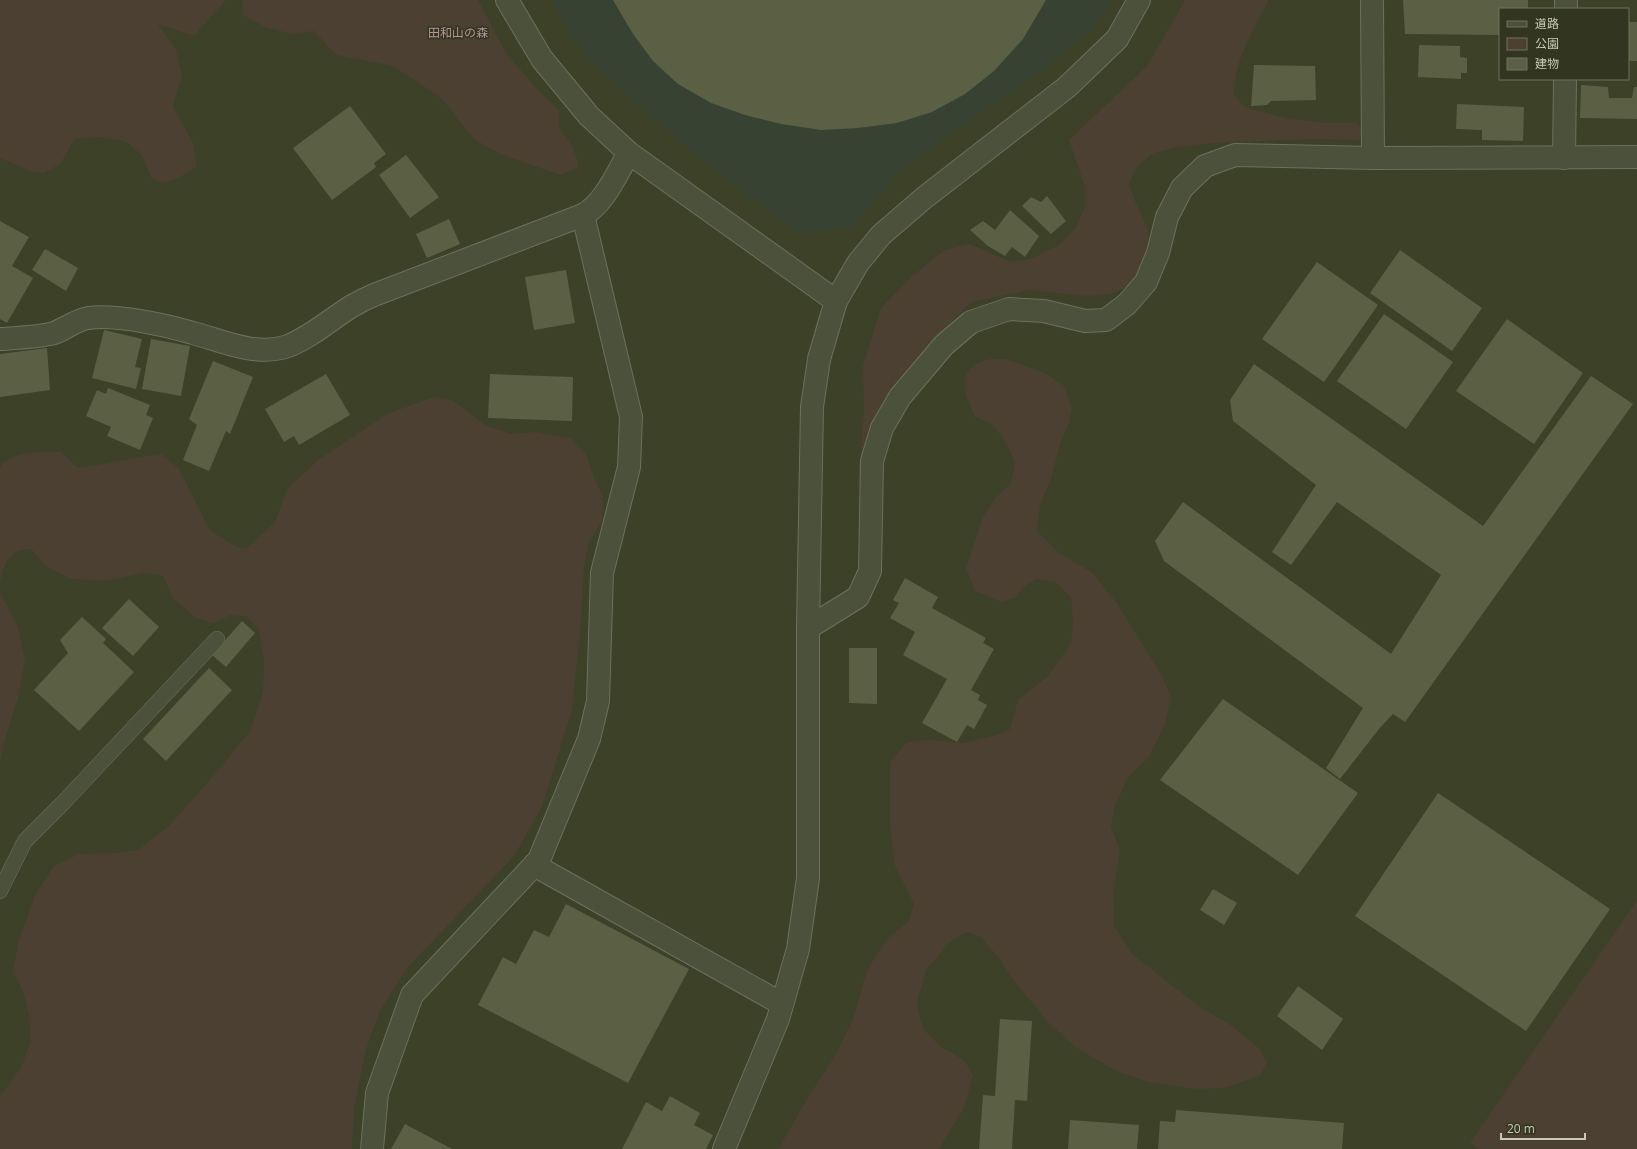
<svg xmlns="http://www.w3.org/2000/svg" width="1637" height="1149" viewBox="0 0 1637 1149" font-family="'Open Sans','Noto Sans JP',sans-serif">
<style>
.medical{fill:#374233}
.green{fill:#4b4032}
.building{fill:#5b6044}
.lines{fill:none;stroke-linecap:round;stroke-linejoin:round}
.lane-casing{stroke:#6d715d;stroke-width:16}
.street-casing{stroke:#6d715d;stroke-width:24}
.lane{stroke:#4c513c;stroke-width:15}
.street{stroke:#4c513c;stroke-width:22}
.labels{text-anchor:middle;stroke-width:3;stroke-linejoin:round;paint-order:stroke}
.park-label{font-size:12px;fill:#b49499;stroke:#323620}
</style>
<rect width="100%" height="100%" fill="#3c4128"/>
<!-- medical -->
<path class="medical" d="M550 0H1111L1092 29 1046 67 902 168 853 228 798 233 696 155 587 58Z"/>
<!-- green -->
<g class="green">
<path d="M0 0H226L194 36 158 24 176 49 182 75 173 107 193 143 197 166 180 177 162 183 151 177 142 155 125 141 97 137 75 139 60 164 44 173 31 171 0 158Z"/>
<path d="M242 0H478L506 53 538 90 559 110V129L573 146 579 167 561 175 503 155 475 140 442 99 412 78 392 66 336 55 314 31 292 34 265 27 243 15Z"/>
<path d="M1185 0H1269C1253 30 1235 59 1234 94L1241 103 1249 109 1290 119 1328 123H1356L1363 130 1360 140 1310 139 1214 143 1176 147 1154 153 1138 165 1129 183 1135 201 1148 229 1149 254 1141 272 1125 288 1110 294 1087 296 1030 290 971 302 918 358 906 377 866 482 858 483 864 412 863 365 881 308 911 277 945 250 970 244 1011 262 1030 259 1059 245 1077 226 1086 204 1085 187 1069 140 1147 66Z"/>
<path d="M990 359H1006L1045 373 1064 386 1072 409 1069 423 1061 441 1051 479 1040 505 1037 531 1059 553 1093 573 1117 603 1162 676 1171 698 1165 724 1149 757 1128 777 1114 808 1111 827 1120 850 1113 892 1114 926 1132 954 1196 1004 1232 1026 1259 1048 1267 1062 1261 1075 1225 1088 1195 1089 1148 1082 1116 1071 1075 1047 1048 1022 1017 985 998 957 981 937 967 932 950 942 926 970 917 1003 923 1029 939 1045 965 1061 973 1076 964 1108 939 1149H778L810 1094 833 1059 853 1020 867 970 888 938 909 921 914 904 895 866 890 825V762L907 742 930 740 963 743 993 736 1010 729 1018 700 1048 676 1071 643 1073 623 1071 597 1054 581 1036 579 1025 586 1016 597 1002 602 975 591 966 568 983 517 996 497 1011 483 1015 462 1006 443 992 424 975 417 966 396 965 375 975 364Z"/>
<path d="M433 397 452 400 485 425 511 434 536 432 570 438 587 455 594 478 603 496 602 522 589 541 584 568 580 633 572 710 542 807 514 856 408 967 380 1011 365 1053 354 1109 352 1149H0V1096L22 1066 31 1039 29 1015 23 991 13 972 19 940 35 895 54 866 79 854 115 853 138 850 169 826 214 775 250 731 263 692 264 658 258 628 246 616 230 615 214 623 196 618 173 598 163 576 144 573 106 581 71 579 46 566 31 549C7 550 6 563 0 582V468C8 451 44 451 61 452L78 468 161 454 179 469 209 529 233 545 246 549 275 522 288 488 317 461 387 414Z"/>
<path d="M0 593 17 624 25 660 18 698 4 742 0 763Z"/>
<path d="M1637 900V1149H1478L1470 1143Z"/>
</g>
<!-- building -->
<g class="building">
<path d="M613 0H1046L1023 39 994 71 965 94 932 112 897 123 858 128 821 130 781 124 745 115 711 103 678 84 653 61 633 34Z"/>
<path d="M1403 0H1528V9H1500V35L1405 34Z"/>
<rect x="1628" y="22" width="9" height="39"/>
<path d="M1419 45 1460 46V57L1467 58V73H1461V79L1418 77Z"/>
<path d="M1254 65 1315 66 1316 100 1271 101 1267 105 1251 106Z"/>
<path d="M1581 85 1608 87 1609 98H1632L1634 87H1637V119L1580 118Z"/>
<path d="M1457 104 1524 107 1523 141 1482 140V130L1456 129Z"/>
<path d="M350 106 386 154 374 163 376 167 332 200 293 148Z"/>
<path d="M406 155 439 197 410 218 379 175Z"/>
<path d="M1047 196 1066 221 1051 234 1022 206 1031 197 1041 202Z"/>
<path d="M1010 210 1039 236 1025 257 1012 247 1005 256 988 246 970 230 983 221 995 230Z"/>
<path d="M449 219 460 244 427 258 416 234Z"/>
<path d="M0 221 29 237 12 266 33 278 7 323 0 319Z"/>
<path d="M45 249 78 268 66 291 32 270Z"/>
<path d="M1400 250 1482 308 1452 351 1370 293Z"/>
<path d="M1317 262 1378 305 1324 382 1262 339Z"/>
<path d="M566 270 575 323 534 330 525 277Z"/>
<path d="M1384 314 1453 362 1406 429 1337 381Z"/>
<path d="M1507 319 1583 373 1534 444 1456 391Z"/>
<path d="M104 330 142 339 135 367 141 368 136 389 92 378Z"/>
<path d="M151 339 190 346 181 396 142 389Z"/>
<path d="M47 348 50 390 0 397V354Z"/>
<path d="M213 361 253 377 230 434 226 431 209 471 183 460 197 425 189 419Z"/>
<path d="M1254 364 1483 526 1591 376 1633 404 1405 722 1393 714 1379 729 1340 779 1326 768 1363 708 1164 561 1155 541 1183 502 1391 654 1441 575 1337 502 1291 565 1272 552 1316 485 1233 421 1230 400Z"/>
<path d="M326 374 350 415 299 445 294 436 284 442 265 409Z"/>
<path d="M490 374 573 377 572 421 488 418Z"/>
<path d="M108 388 150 405 146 415 153 418 140 450 107 436 111 427 86 416 97 390 106 394Z"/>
<path d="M905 578 938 597 932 608 986 638 983 643 994 649 971 690 980 695 978 700 987 705 974 729 967 725 957 742 922 723 947 679 903 655 915 632 890 618 899 603 893 600Z"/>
<path d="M129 599 159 627 133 656 102 628Z"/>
<path d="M82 617 106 639 103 643 134 672 79 731 34 690 68 653 60 640Z"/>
<path d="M242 621 255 633 226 667 212 655Z"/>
<path d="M849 648H877V704L849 703Z"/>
<path d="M209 668 232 690 166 761 143 739Z"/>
<path d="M1223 699 1358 793 1298 875 1160 780Z"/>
<path d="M1438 793 1610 909 1526 1031 1355 916Z"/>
<path d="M1213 889 1237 903 1224 925 1200 910Z"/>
<path d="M566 904 689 969 628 1083 478 1005 503 957 516 964 534 930 549 937Z"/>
<path d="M1298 986 1343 1019 1322 1050 1277 1016Z"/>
<path d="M1000 1019 1032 1021 1027 1101 1015 1100 1012 1149H979L983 1095 995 1096Z"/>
<path d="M670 1096 700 1113 694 1125 713 1135 706 1149H622L646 1102 662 1111Z"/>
<path d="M1176 1110 1344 1123 1342 1149H1158L1160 1121 1175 1122Z"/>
<path d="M1070 1120 1139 1125 1137 1149H1068Z"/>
<path d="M405 1124 452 1149H391Z"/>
</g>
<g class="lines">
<!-- lane casing -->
<g class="lane-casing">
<path id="lane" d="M0 891 25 841 62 804 217 639"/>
</g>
<!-- street casing -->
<g class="street-casing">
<g id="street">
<path d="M507 0 542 59 589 116 629 153 836 301"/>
<path d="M1372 0 1373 158"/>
<path d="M1566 9V0"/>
<path d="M1564 158 1565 79"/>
<path d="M0 339C16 338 40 337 54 333 65 329 76 320 88 318 116 314 166 325 193 333 223 341 256 357 288 346 311 337 331 319 352 306 359 302 367 298 374 295L583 215C604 204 617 173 629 153"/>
<path d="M808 628 858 597 870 571 872 461 882 428 900 397 944 345 971 322 1009 309 1044 311 1085 321 1106 320 1127 304 1146 282 1158 253 1167 217 1182 188 1205 166 1235 155 1373 158 1637 157"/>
<path d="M534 865 782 1004"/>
<path d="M372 1149 377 1093 412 995 539 860 589 739 598 701 602 573 629 467 631 417 583 215"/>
<path d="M724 1149 778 1019 798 949 808 878V628L812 407 819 359 836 301 858 263 881 235 924 198 1067 87 1117 39 1139 0"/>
</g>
</g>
<!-- lane -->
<use href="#lane" class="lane"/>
<!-- street -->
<use href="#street" class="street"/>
</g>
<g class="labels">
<!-- park labels -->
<g class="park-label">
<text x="458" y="37">田和山の森</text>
</g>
</g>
<!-- legend -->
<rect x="1499" y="8" width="130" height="72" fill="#323620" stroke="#6e725d"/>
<rect x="1507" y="21" width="20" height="6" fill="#4c513c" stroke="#6e725d"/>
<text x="1535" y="28" font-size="12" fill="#c7cbb9">道路</text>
<rect x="1507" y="38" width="20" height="12" fill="#4b4032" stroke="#6e725d"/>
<text x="1535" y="48" font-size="12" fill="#c7cbb9">公園</text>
<rect x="1507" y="58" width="20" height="12" fill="#5b6044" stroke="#6e725d"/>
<text x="1535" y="68" font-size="12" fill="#c7cbb9">建物</text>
<!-- scale -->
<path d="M1501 1133v6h84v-6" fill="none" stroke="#c7cbb9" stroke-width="2"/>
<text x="1507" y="1133" font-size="12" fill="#c7cbb9" stroke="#323620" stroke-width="3" paint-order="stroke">20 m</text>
</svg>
